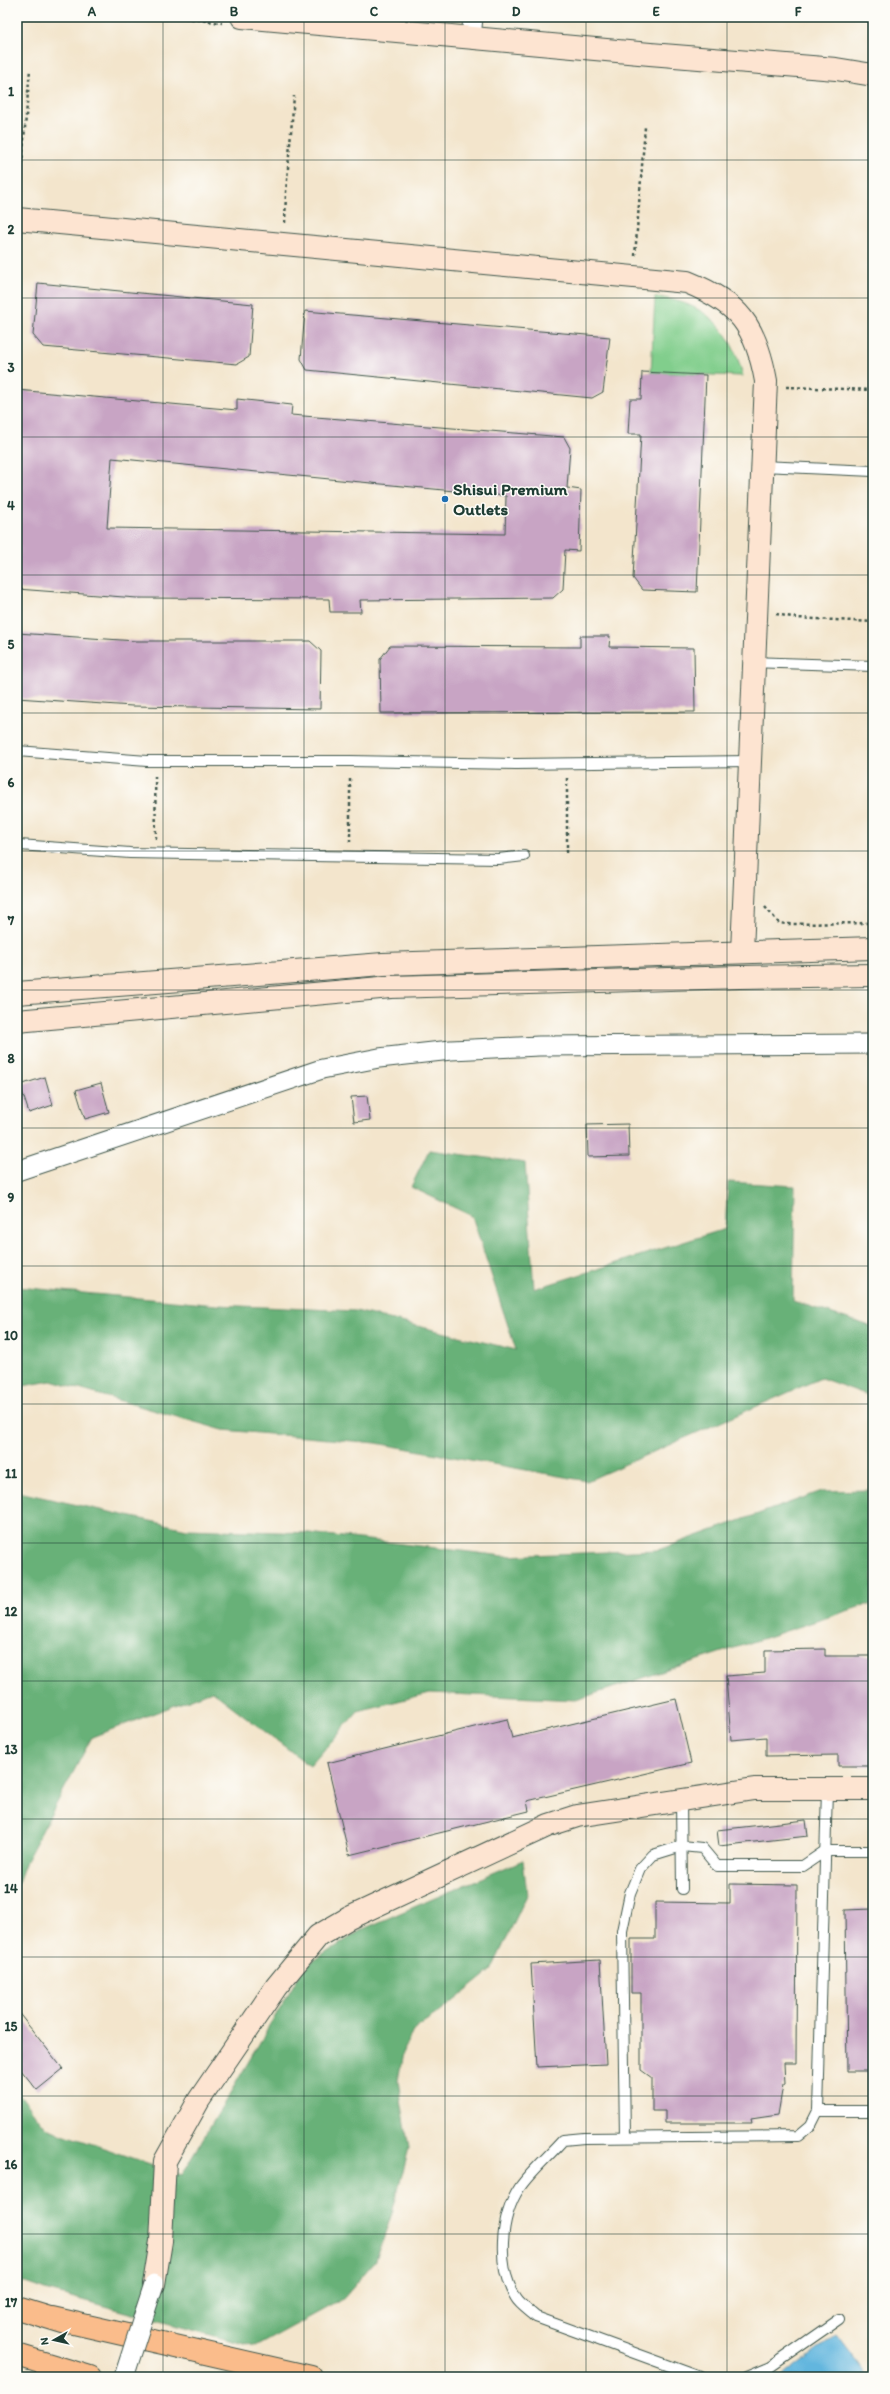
<svg xmlns="http://www.w3.org/2000/svg" width="890" height="2394" viewBox="0 0 890 2394" font-family="Itim,sans-serif">
<style>
.green{fill:#81ce8c;stroke:#508660}
.forest{fill:#68b178;stroke:#447756}
.water{fill:#62b6de;stroke:#407a89}
.building{fill:#c8a4c4;fill-rule:evenodd}
.lines{fill:none;stroke-linecap:round;stroke-linejoin:round}
.lane-casing{stroke:#3f564b;stroke-width:12}
.street-casing{stroke:#3f564b;stroke-width:21}
.secondary-casing{stroke:#3f564b;stroke-width:24}
.highway-casing{stroke:#3f564b;stroke-width:24}
.path{stroke:#3f564b;stroke-width:2.5;stroke-dasharray:3 3;stroke-linecap:butt}
.lane{stroke:#fff;stroke-width:10}
.street{stroke:#fff;stroke-width:19}
.secondary{stroke:#fde4d1;stroke-width:22}
.highway{stroke:#fabc8b;stroke-width:22}
.street-bridge-casing{stroke:#3f564b;stroke-width:21;stroke-linecap:butt}
.street-bridge{stroke:#fff;stroke-width:19}
.grid{fill:none;stroke:#1f3d34;stroke-width:1;stroke-opacity:0.55}
.poi-dot{fill:#1f6fb2;stroke:#fdfcf7;stroke-width:1.5}
.labels{text-anchor:middle;stroke-width:3;stroke-linejoin:round;paint-order:stroke}
.poi-label{font-size:17px;font-weight:bold;fill:#1f3d34;stroke:#fdfcf7;text-anchor:start}
.neatline{fill:none;stroke:#1f3d34;stroke-width:1.5}
.grid-label{font-size:13px;text-anchor:middle;font-weight:bold;fill:#1f3d34}
</style>
<rect width="100%" height="100%" fill="#fdfcf7"/>
<filter id="ink" filterUnits="userSpaceOnUse"><feTurbulence type="fractalNoise" baseFrequency=".025" numOctaves="2"/><feDisplacementMap in="SourceGraphic" scale="8" xChannelSelector="R" yChannelSelector="G"/><feConvolveMatrix kernelMatrix="1 2 1 2 8 2 1 2 1" color-interpolation-filters="sRGB"/></filter>
<filter id="wash" filterUnits="userSpaceOnUse"><feTurbulence type="fractalNoise" baseFrequency=".012" numOctaves="4" result="noise"/><feDisplacementMap in="SourceGraphic" scale="16" xChannelSelector="R" yChannelSelector="G"/><feGaussianBlur stdDeviation="0.9" result="paint"/><feColorMatrix in="noise" values="0 0 0 0 0 0 0 0 0 0 0 0 0 0 0 0 0 1.4 0 .05"/><feComposite in="paint" operator="in"/></filter>
<g filter="url(#wash)">
<rect width="100%" height="100%" fill="#f3e5cc"/>
<!-- green -->
<path class="green" d="M655 297C705 302 731 328 743 376L651 373Z"/>
<!-- forest -->
<g class="forest">
<path d="M429 1150 525 1163 534 1289 725 1229 728 1182 795 1186 793 1301 873 1327V1397L821 1378 587 1481 376 1443 223 1430 51 1381 17 1387V1287L217 1305 356 1311 516 1350 472 1216 411 1187Z"/>
<path d="M873 1490V1605H865L576 1700 430 1693 358 1711 310 1766 212 1691 92 1737 26 1861 17 1885V1494L23 1493 187 1529 309 1533 504 1556 658 1550 822 1491Z"/>
<path d="M523 1860 527 1895 491 1971 439 2013 418 2027 404 2047 398 2081 409 2148 392 2213 376 2261 343 2299 255 2347 45 2290 17 2280V2091L46 2128 182 2175 304 1967 363 1929Z"/>
</g>
<!-- water -->
<path class="water" d="M836 2335 868 2377H781Z"/>
<g id="blocks">
<!-- building -->
<g class="building">
<path d="M38 283 253 304 249 357 237 364 43 347 33 335Z"/>
<path d="M305 311 610 337 603 392 592 398 307 370 301 359Z"/>
<path d="M642 372 706 375 697 592 642 590 633 578 641 434H628L630 399H641Z"/>
<path d="M17 390 237 410V399L292 405 291 415 564 437 570 448 567 488 581 490 579 551 565 550 563 589 553 598 360 600 361 612H330L329 599 137 598 17 589ZM112 458 506 496 505 534 107 528Z"/>
<path d="M17 633 136 641H310L321 651 320 709 132 706 17 698Z"/>
<path d="M580 636H610L609 647 694 648 695 712 381 713 380 659 390 646 580 647Z"/>
<path d="M45 1077 53 1105 29 1113 20 1085Z"/>
<path d="M101 1083 109 1112 85 1119 76 1090Z"/>
<path d="M367 1096 370 1120 354 1122 351 1097Z"/>
<path d="M628 1124 629 1156 588 1157 587 1125Z"/>
<path d="M825 1649V1656H873V1766H838V1755L766 1756V1737L731 1740 726 1676 765 1673V1650Z"/>
<path d="M676 1699 691 1763 527 1801 529 1811 349 1855 327 1763 507 1719 512 1738Z"/>
<path d="M806 1820 808 1836 719 1846 717 1830Z"/>
<path d="M730 1884 797 1885 796 2063H784L785 2084 783 2085 778 2115 751 2119 752 2123H665V2111H652V2078L641 2070V1993H631V1939H655V1902L730 1903Z"/>
<path d="M873 1909V2071H847L845 1910Z"/>
<path d="M600 1960 606 2064 537 2067 531 1964Z"/>
<path d="M17 2011 63 2069 37 2090 17 2065Z"/>
</g>
</g>
</g>
<g filter="url(#ink)">
<use href="#blocks" fill-opacity="0" stroke="#3f564b" stroke-width="1"/>
<g class="lines">
<!-- lane casing -->
<g class="lane-casing">
<g id="lane">
<path d="M762 466 873 471"/>
<path d="M753 662 873 666"/>
<path d="M17 751 147 761H350L516 764 750 761"/>
<path d="M19 845 130 853 499 859 524 856"/>
<path d="M681 1799 682 1889"/>
<path d="M818 2111H873"/>
<path d="M625 2137 622 1931 630 1893 640 1869 653 1855 682 1846 702 1848 717 1866H803L825 1851H873"/>
<path d="M700 2377 536 2317C530 2311 520 2305 516 2298 496 2267 500 2217 520 2187 532 2170 550 2155 563 2140L584 2138 798 2136 811 2125 818 2111 827 1789"/>
<path d="M746 2377 770 2367 839 2319"/>
</g>
</g>
<!-- street casing -->
<g class="street-casing">
<g id="street">
<path d="M471 38 473 17"/>
<path d="M17 1171 322 1069 379 1058 451 1050 539 1046 873 1044"/>
</g>
</g>
<!-- secondary casing -->
<g class="secondary-casing">
<g id="secondary">
<path d="M242 17 650 54 836 69 873 75"/>
<path d="M17 219 687 282C739 303 756 326 766 381L742 952"/>
<path d="M17 993 383 964 873 948"/>
<path d="M17 1021 391 987 740 977 873 975"/>
<path d="M154 2284 161 2241 165 2161 199 2100 276 1987 318 1936 349 1918 549 1825 577 1816 754 1789H873"/>
</g>
</g>
<!-- highway casing -->
<g class="highway-casing">
<g id="highway">
<path d="M17 2308 66 2323"/>
<path d="M52 2318 311 2377"/>
<path d="M17 2355 90 2377"/>
</g>
</g>
<!-- path -->
<g class="path">
<path d="M179 17 222 23"/>
<path d="M17 194 21 174 30 69"/>
<path d="M285 223 286 192 294 96"/>
<path d="M635 256 645 127"/>
<path d="M786 387 873 390"/>
<path d="M776 614 797 618 873 622"/>
<path d="M155 776 156 839"/>
<path d="M567 778V856"/>
<path d="M350 842V776"/>
<path d="M765 907 779 923 786 924 873 923"/>
</g>
<!-- lane -->
<use href="#lane" class="lane"/>
<!-- street -->
<use href="#street" class="street"/>
<!-- secondary -->
<use href="#secondary" class="secondary"/>
<!-- highway -->
<use href="#highway" class="highway"/>
<!-- street-bridge casing -->
<g class="street-bridge-casing">
<path id="street-bridge" d="M124 2377 154 2284"/>
</g>
<!-- street-bridge -->
<use href="#street-bridge" class="street-bridge"/>
</g>
</g>
<!-- grid -->
<path class="grid" d="M163 17V2377M304 17V2377M445 17V2377M586 17V2377M727 17V2377M17 160H873M17 298H873M17 437H873M17 575H873M17 713H873M17 851H873M17 990H873M17 1128H873M17 1266H873M17 1404H873M17 1543H873M17 1681H873M17 1819H873M17 1957H873M17 2096H873M17 2234H873"/>
<!-- markers -->
<circle class="poi-dot" cx="445" cy="499" r="4"/>
<g class="labels">
<!-- poi labels -->
<g class="poi-label">
<text x="453" y="495">Shisui Premium<tspan x="453" dy="20">Outlets</tspan></text>
</g>
</g>
<!-- margin -->
<rect width="890" height="2394" fill="none" stroke="#fdfcf7" stroke-width="44"/>
<!-- north arrow -->
<g transform="translate(54 2340) rotate(262)" stroke="#fdfcf7" stroke-width="3" paint-order="stroke">
<path d="M0-3L7 15L0 10L-7 15Z" fill="#1f3d34"/>
<text y="-6" font-size="11" font-weight="bold" text-anchor="middle" fill="#1f3d34">N</text>
</g>
<rect x="22" y="22" width="846" height="2350" class="neatline"/>
<g class="grid-label">
<text x="92" y="16">A</text>
<text x="234" y="16">B</text>
<text x="374" y="16">C</text>
<text x="516" y="16">D</text>
<text x="656" y="16">E</text>
<text x="798" y="16">F</text>
<text x="11" y="96">1</text>
<text x="11" y="234">2</text>
<text x="11" y="372">3</text>
<text x="11" y="510">4</text>
<text x="11" y="649">5</text>
<text x="11" y="787">6</text>
<text x="11" y="925">7</text>
<text x="11" y="1063">8</text>
<text x="11" y="1202">9</text>
<text x="11" y="1340">10</text>
<text x="11" y="1478">11</text>
<text x="11" y="1616">12</text>
<text x="11" y="1754">13</text>
<text x="11" y="1893">14</text>
<text x="11" y="2031">15</text>
<text x="11" y="2169">16</text>
<text x="11" y="2307">17</text>
</g>
</svg>
